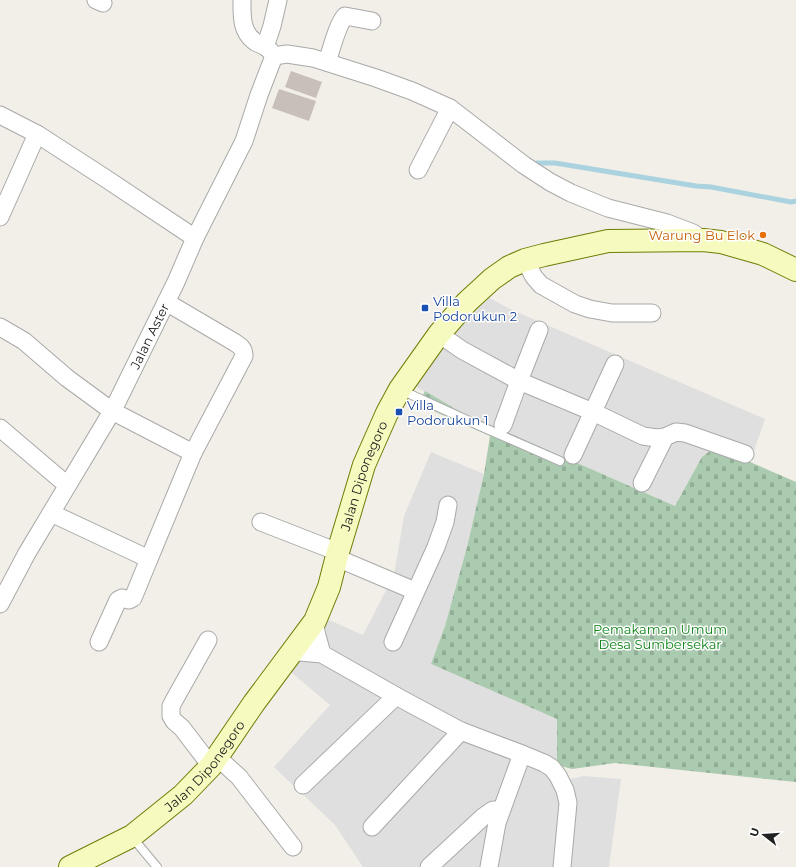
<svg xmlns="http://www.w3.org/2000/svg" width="796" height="867" viewBox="0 0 796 867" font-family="Montserrat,sans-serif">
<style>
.residential{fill:#e0dfdf}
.cemetery{fill:url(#cemetery-stones)}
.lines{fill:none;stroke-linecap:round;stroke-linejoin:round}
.stream{stroke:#aad3df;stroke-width:5}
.building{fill:#c7bfb8}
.lane-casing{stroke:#a9a9a9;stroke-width:10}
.street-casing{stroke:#a9a9a9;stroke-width:19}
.secondary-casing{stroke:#707d05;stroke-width:24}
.lane{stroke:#fff;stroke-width:8}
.street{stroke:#fff;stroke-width:17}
.secondary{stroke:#f7fabf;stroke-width:22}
.food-dot{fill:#e8710a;stroke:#fff;stroke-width:1.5}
.transit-dot{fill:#1a4fb4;stroke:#fff;stroke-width:1.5}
.labels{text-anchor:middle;stroke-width:3;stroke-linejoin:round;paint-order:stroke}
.food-label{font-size:13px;fill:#c56008;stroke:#fff;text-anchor:end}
.transit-label{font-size:13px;fill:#164399;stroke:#fff;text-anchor:start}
.street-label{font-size:13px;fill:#222;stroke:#fff}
.park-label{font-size:13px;fill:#0c8416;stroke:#fff}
</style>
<defs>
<pattern id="cemetery-stones" width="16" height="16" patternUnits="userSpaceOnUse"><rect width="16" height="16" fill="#aacbaf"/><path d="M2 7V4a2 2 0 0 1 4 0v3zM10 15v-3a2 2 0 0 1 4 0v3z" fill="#92ae96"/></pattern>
</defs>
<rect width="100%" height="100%" fill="#f2efe9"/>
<!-- residential -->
<g class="residential">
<path d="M482 294 512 310 765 419 750 462 710 451 702 457 698 464 675 506 459 411 413 385Z"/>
<path d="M431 452 484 474 467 547 445 626 431 664 557 719V765L567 780 583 776 621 779 609 867H363L335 825 274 767 330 705 291 672 327 619 363 635 394 575 404 516Z"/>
</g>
<!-- cemetery -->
<path class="cemetery" d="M425 391 459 411 675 506 698 464 702 457 710 451 750 462 796 482V782L615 763 572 769 557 765V719L431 664 445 626 467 547 484 474 490 436 418 404Z"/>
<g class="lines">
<!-- stream -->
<path class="stream" d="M537 163H555L696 186 711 187 791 202 796 201"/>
</g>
<!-- building -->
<g class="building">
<path d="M291 71 322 82 316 98 285 87Z"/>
<path d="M279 89 316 101 309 121 272 108Z"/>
</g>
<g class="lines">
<!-- lane casing -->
<g class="lane-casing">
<g id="lane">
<path d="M401 390 480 426 560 461"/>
<path d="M132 837 157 867"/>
</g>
</g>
<!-- street casing -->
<g class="street-casing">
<g id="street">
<path d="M96 0 103 3"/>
<path d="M242 0C242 15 241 31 254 41 257 44 262 44 266 47 269 49 272 53 274 56"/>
<path d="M265 47 272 26 278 0"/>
<path d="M274 56 287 54 313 58 376 78 412 91 450 108 524 165 550 182 571 193 608 208 667 223 693 233 703 240"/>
<path d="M327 62C331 51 337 25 345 16L372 21"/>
<path d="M0 115 37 134 105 178 195 238"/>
<path d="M418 170 450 108"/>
<path d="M0 217 37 134"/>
<path d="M525 260 534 277 541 285 575 304 590 309 612 313H652"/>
<path d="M166 302 234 342C240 346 244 348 244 356L193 453"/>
<path d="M0 327 24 341 67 378 112 411 193 453 149 559 51 513"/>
<path d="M439 334 462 350 519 381 593 412 643 436 657 438 665 437 676 432 685 433 745 454"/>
<path d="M503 425 519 381 539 330"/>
<path d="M0 428 67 485"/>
<path d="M573 455 615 364"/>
<path d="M642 483 665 437"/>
<path d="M261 522 338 552"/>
<path d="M337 558 415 591"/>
<path id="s1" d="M0 604 27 553 114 408 176 282 195 238 244 141 259 95 274 56"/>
<path d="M315 621 316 632 322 654"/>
<path d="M208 640 177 695 171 706V716L174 721 182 728 211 766"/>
<path d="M99 642 118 600 122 598 129 600 133 598 149 559"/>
<path d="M393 642 436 547 445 522 448 505"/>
<path d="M291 653 300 652 322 654 396 696 461 731 522 754 544 763 552 768 558 776 565 790 568 803 562 867"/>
<path d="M217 757 239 777 293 847"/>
<path d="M303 785 396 696"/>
<path d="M372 827 461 731"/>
<path d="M429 867 483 817 493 810H501"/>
<path d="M489 867 497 823 522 754"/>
</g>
</g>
<!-- secondary casing -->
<g class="secondary-casing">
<g id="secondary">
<path id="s2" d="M70 867 132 836 183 795 211 766 254 703 315 621 329 587 338 552 364 465 387 413 400 389 439 334 467 302 492 279 509 267 525 260 544 255 608 241 703 240 721 242 763 254 796 270"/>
</g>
</g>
<!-- lane -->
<use href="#lane" class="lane"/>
<!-- street -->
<use href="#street" class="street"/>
<!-- secondary -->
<use href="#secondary" class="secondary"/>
</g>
<!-- markers -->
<circle class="food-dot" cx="763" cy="235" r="4"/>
<g class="transit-dot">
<rect x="421" y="304" width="8" height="8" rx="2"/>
<rect x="395" y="408" width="8" height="8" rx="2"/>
</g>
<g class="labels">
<!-- food labels -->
<g class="food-label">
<text x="755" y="240">Warung Bu Elok</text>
</g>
<!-- transit labels -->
<g class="transit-label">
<text x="433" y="306">Villa<tspan x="433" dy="15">Podorukun 2</tspan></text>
<text x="407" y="410">Villa<tspan x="407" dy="15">Podorukun 1</tspan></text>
</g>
<!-- street labels -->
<g class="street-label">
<text dy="5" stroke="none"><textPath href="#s1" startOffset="307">Jalan Aster</textPath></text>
<text dy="5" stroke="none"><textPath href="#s2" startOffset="507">Jalan Diponegoro</textPath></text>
<text dy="5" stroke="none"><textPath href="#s2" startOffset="171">Jalan Diponegoro</textPath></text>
</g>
<!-- park labels -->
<g class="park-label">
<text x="660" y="634">Pemakaman Umum<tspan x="660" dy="15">Desa Sumbersekar</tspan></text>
</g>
</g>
<!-- north arrow -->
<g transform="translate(764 835) rotate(287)" stroke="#ffffff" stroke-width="3" paint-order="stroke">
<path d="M0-3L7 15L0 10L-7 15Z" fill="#222222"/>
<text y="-6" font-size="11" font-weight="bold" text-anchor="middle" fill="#222222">U</text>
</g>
</svg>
